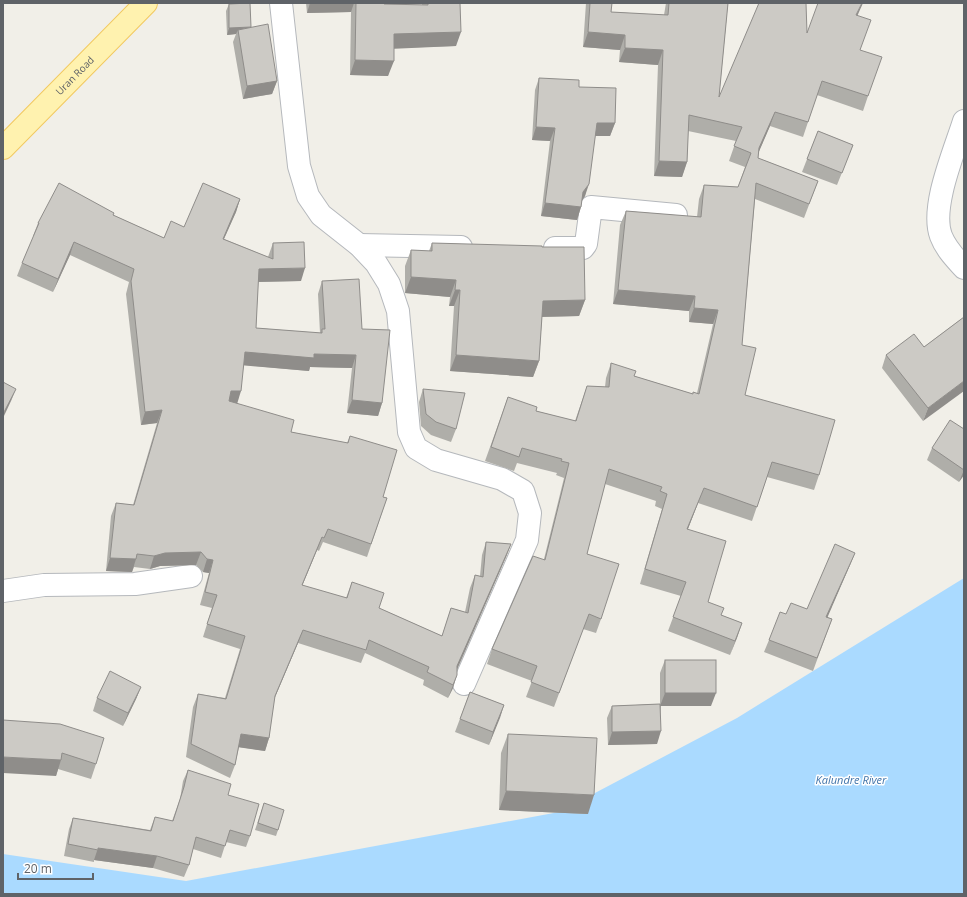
<svg xmlns="http://www.w3.org/2000/svg" width="967" height="897" viewBox="0 0 967 897" font-family="'Open Sans',sans-serif">
<style>
.water{fill:#aadaff}
.lines{fill:none;stroke-linecap:round;stroke-linejoin:round}
.minor-casing{stroke:#b5b8bc;stroke-width:24}
.major-casing{stroke:#f2c960;stroke-width:24}
.minor{stroke:#fff;stroke-width:22}
.major{stroke:#fff2af;stroke-width:22}
.wall{fill:#afaea9}
.shaded-wall{fill:#8f8d8a}
.building{fill:#cccac5;stroke:#8f8d8a}
.labels{text-anchor:middle;stroke-width:3;stroke-linejoin:round;paint-order:stroke}
.street-label{font-size:10px;fill:#5f6368;stroke:#fff}
.water-label{font-size:11px;font-style:italic;fill:#4174aa;stroke:#fff}
</style>
<rect width="100%" height="100%" fill="#f1efe8"/>
<!-- water -->
<path class="water" d="M964 578V894H3V854L186 881 559 812 737 718Z"/>
<g class="lines">
<!-- minor casing -->
<g class="minor-casing">
<g id="minor">
<path d="M281 3 299 166 308 196 321 215 359 245 376 263 389 284 398 311 409 432 416 448 436 460 502 479 523 491 530 513 527 540 464 684"/>
<path d="M964 121C955 150 930 207 941 236 946 249 955 258 964 268"/>
<path d="M359 245 461 247"/>
<path d="M555 248H583L586 244 591 207 676 215"/>
<path d="M3 591 44 585 135 584 191 576"/>
</g>
</g>
<!-- major casing -->
<g class="major-casing">
<g id="major">
<path id="s1" d="M3 148 146 3"/>
</g>
</g>
<!-- minor -->
<use href="#minor" class="minor"/>
<!-- major -->
<use href="#major" class="major"/>
</g>
<!-- wall -->
<g class="wall">
<path d="M306 3H384V4L422 5V3H460L456 46 394 48 388 76 350 75 351 12 307 13Z"/>
<path d="M586 3H612L611 12 664 15 666 3H728L719 97 807 33 857 16 860 50 868 96 863 111 817 95 803 137 770 126 759 151 758 158 818 181 804 218 755 199 742 345 745 395 819 475 814 490 767 477 752 521 698 503 688 529 708 602 721 615 742 623 730 655 668 631 681 596 640 584 662 509 655 506 656 501 605 484 587 554 601 619 596 633 583 629 554 707 526 697 532 681 487 664 492 649 544 559 564 478 556 475 557 473 517 463 514 471 485 461 508 397 536 411 575 421 587 386 605 387 606 378 611 363 634 376 693 394 697 393 713 324 689 322V311L613 304 620 225 626 211 697 217 699 199 704 185 738 187 745 167 729 161 736 141 688 131 687 162 682 177 654 176 658 65 619 62 620 50 583 47Z"/>
<path d="M229 4 251 27 277 81 272 94 243 99 233 42 236 34 227 35 226 11Z"/>
<path d="M539 78 579 87 615 123 610 136H595L585 196 582 200 581 207 577 220 541 216 550 141 532 140 535 90Z"/>
<path d="M818 131 853 145 837 185 802 172Z"/>
<path d="M240 199 236 212 224 239 268 257 273 243 301 281 258 282 256 328 320 333 318 294 322 281 362 329 382 403 378 416 347 413 352 368 310 367 309 371 244 365 237 403 291 432 347 443 350 436 383 497 387 498 367 557 323 542 319 551 317 550 302 586 346 598 352 582 379 608 442 636 451 608 465 612 470 588 475 575 480 576 482 555 486 542 511 544 506 557 457 668 453 688 448 698 423 685 424 680 365 653 361 663 298 643 274 699 269 738 265 751 239 747 235 765 230 778 186 757 193 707 198 694 225 698 240 649 203 637 212 608 200 605 209 573 203 572 196 565 160 566 150 569 134 567 132 572 106 571 111 516 116 503 133 505 157 423 141 425 126 294 129 282 70 255 53 292 17 276 22 263 34 236H33L38 223 113 215 164 238 184 227Z"/>
<path d="M432 243 542 247 585 300 579 316 542 317 539 361 533 377 450 371 454 306H449L450 297 405 293V266L411 250 429 251Z"/>
<path d="M964 317 923 421 882 368 886 355 924 347Z"/>
<path d="M423 389 456 429 451 442 431 435 421 426 419 402Z"/>
<path d="M964 429V475L959 482 927 460 932 448Z"/>
<path d="M855 553 850 565 827 617 832 619 813 671 764 652 769 640 786 614 807 609Z"/>
<path d="M665 660 711 706H661L657 744 608 745 607 718 612 706 660 704V673Z"/>
<path d="M141 687 136 699 123 726 93 711 97 698Z"/>
<path d="M470 692 504 705 489 745 455 732Z"/>
<path d="M3 720 96 764 91 779 58 769 56 776Z"/>
<path d="M508 734 588 814 499 810 501 753Z"/>
<path d="M188 770 228 795 250 836 246 847 226 842 221 858 193 849 189 865 184 877 153 868 94 860V862L64 856 69 829 73 818 150 830 155 817 172 821 180 799 183 781Z"/>
<path d="M264 803 278 830 276 836 255 830Z"/>
</g>
<!-- shaded-wall -->
<g class="shaded-wall">
<path d="M310 3H354L351 12 307 13Z"/>
<path d="M862 3H863L851 30 856 15Z"/>
<path d="M251 27 238 30 236 34 227 35 229 28Z"/>
<path d="M461 32 456 46 389 49 394 34Z"/>
<path d="M588 32 625 35 620 50 583 47Z"/>
<path d="M625 48 663 50 658 65 619 62Z"/>
<path d="M355 60 394 61 388 76 350 75Z"/>
<path d="M277 81 272 94 243 99 247 86Z"/>
<path d="M775 112 770 126 754 163 759 148Z"/>
<path d="M597 123H615L610 136H592Z"/>
<path d="M536 127 555 128 550 141 532 140Z"/>
<path d="M659 161 687 162 682 177 654 176Z"/>
<path d="M589 184 585 196 579 205 583 192Z"/>
<path d="M240 199 236 212 218 252 223 239Z"/>
<path d="M545 203 581 207 577 220 541 216Z"/>
<path d="M74 242 70 255 53 292 58 279Z"/>
<path d="M305 268 301 281 255 282 259 269Z"/>
<path d="M411 277 456 280 450 297 405 293Z"/>
<path d="M455 290H460L454 306H449Z"/>
<path d="M618 290 695 296 689 311 613 304Z"/>
<path d="M585 300 579 316 537 317 543 301Z"/>
<path d="M694 308 718 310 713 324 689 322Z"/>
<path d="M245 352 314 354 356 355 352 368 310 367 309 371 240 365Z"/>
<path d="M456 355 539 361 533 377 450 371Z"/>
<path d="M964 381V391L923 421 928 408Z"/>
<path d="M16 389 11 401 3 418V414Z"/>
<path d="M231 391H241L237 404 227 403Z"/>
<path d="M352 400 382 403 378 416 347 413Z"/>
<path d="M162 410 157 423 141 425 145 412Z"/>
<path d="M964 470V475L959 482Z"/>
<path d="M704 488 698 503 682 544 687 529Z"/>
<path d="M322 537 317 550 297 598 302 585Z"/>
<path d="M511 544 506 557 453 679 457 666Z"/>
<path d="M201 552 196 565 160 566 150 569 154 556 165 553Z"/>
<path d="M855 553 850 565 822 630 826 617Z"/>
<path d="M110 558 136 559 132 572 106 571Z"/>
<path d="M207 559 213 560 209 573 203 572Z"/>
<path d="M742 623 737 638 730 655 735 641Z"/>
<path d="M303 630 298 643 270 709 275 696Z"/>
<path d="M457 675 453 688 448 698 453 685Z"/>
<path d="M141 687 136 699 123 726 128 713Z"/>
<path d="M665 693H716L711 706H660Z"/>
<path d="M504 705 500 718 489 745 493 732Z"/>
<path d="M661 731 657 744 608 745 612 732Z"/>
<path d="M241 734 269 738 265 751 237 747Z"/>
<path d="M3 757 61 760 56 776 3 773Z"/>
<path d="M506 791 594 795 588 814 499 810Z"/>
<path d="M98 848 157 856 153 868 94 860Z"/>
</g>
<!-- building -->
<g class="building">
<path d="M250 3 251 27 229 28V4Z"/>
<path d="M356 3H384V4L428 5V3H460L461 32 394 34V61L355 60Z"/>
<path d="M590 3H612L611 12 668 15 669 3H728L719 97 759 3H806L807 33 818 3H862L856 15 871 20 860 50 882 57 868 96 822 81 808 122 775 112 759 148 758 158 818 181 809 204 756 183 742 345 756 348 745 395 835 420 819 475 772 462 757 507 704 488 687 529 726 541 708 602 724 608 721 615 742 623 735 641 673 617 686 582 645 569 667 494 660 491 662 487 609 469 587 554 619 564 601 619 589 614 559 693 531 682 537 666 492 649 533 556 545 560 569 463 561 461 562 459 522 448 519 457 491 447 508 397 537 407 536 411 576 421 587 386 609 387 611 363 636 371 634 376 693 394V392L699 394 718 310 694 308 695 296 618 290 626 211 701 217 704 185 738 187 751 153 734 146 742 127 689 115 687 162 659 161 663 50 625 48V35L588 32Z"/>
<path d="M268 24 277 81 247 86 238 30Z"/>
<path d="M539 78 579 80V87L616 88 615 123H597L589 184 583 192 581 207 545 203 555 128 536 127Z"/>
<path d="M818 131 853 145 842 173 807 159Z"/>
<path d="M59 183 114 213 113 215 164 238 171 221 184 227 203 183 240 199 223 239 273 259V243L304 242 305 268 259 269 256 328 322 333V329H325L322 281 359 279 362 329 390 330 382 403 352 400 356 355 314 354V358L245 352 241 391H231L229 401 294 420 291 432 348 443 350 436 397 450 383 497 387 498 371 544 328 529 324 538 322 537 302 585 347 598 352 582 384 593 379 608 442 636 451 608 468 613 475 575 483 577 486 542 511 544 457 666V675L453 685 427 672 429 667 369 640 366 650 303 630 275 696 269 738 241 734 235 765 191 744 198 694 226 699 245 636 207 624 217 595 205 592 213 560 207 559 201 552 165 553 154 556 137 554 136 559 110 558 116 503 134 505 162 410 145 412 131 281 134 269 74 242 58 279 22 263 39 223H38Z"/>
<path d="M432 243 542 246V247H584L585 300 543 301 539 361 456 355 460 290H455L456 280 411 277V250L432 251Z"/>
<path d="M964 317V381L928 408 886 355 914 334 924 347Z"/>
<path d="M3 382 16 389 3 414Z"/>
<path d="M423 389 465 393 456 429 436 422 426 414Z"/>
<path d="M950 420 964 429V470L932 448Z"/>
<path d="M835 544 855 553 826 617 832 619 817 658 769 640 780 612 786 614 791 603 807 609Z"/>
<rect x="665" y="660" width="51" height="33"/>
<path d="M110 671 141 687 128 713 97 698Z"/>
<path d="M470 692 504 705 493 732 460 719Z"/>
<path d="M660 704 661 731 612 732V706Z"/>
<path d="M3 720 60 724 104 738 96 764 62 753 61 760 3 757Z"/>
<path d="M508 734 597 738 594 795 506 791Z"/>
<path d="M188 770 231 784 228 795 259 804 250 836 230 830 225 846 196 837 189 865 157 856 98 848V850L68 844 73 818 151 831 155 817 173 821 184 787Z"/>
<path d="M264 803 284 810 278 830 258 823Z"/>
</g>
<g class="labels">
<!-- street labels -->
<g class="street-label">
<text dy="4" stroke="none"><textPath href="#s1" startOffset="102">Uran Road</textPath></text>
</g>
<!-- water labels -->
<g class="water-label">
<text x="851" y="784">Kalundre River</text>
</g>
</g>
<!-- border -->
<rect width="967" height="897" fill="none" stroke="#5f6368" stroke-width="8"/>
<!-- scale -->
<path d="M18 873v6h75v-6" fill="none" stroke="#5f6368" stroke-width="2"/>
<text x="24" y="873" font-size="12" fill="#5f6368" stroke="#ffffff" stroke-width="3" paint-order="stroke">20 m</text>
</svg>
